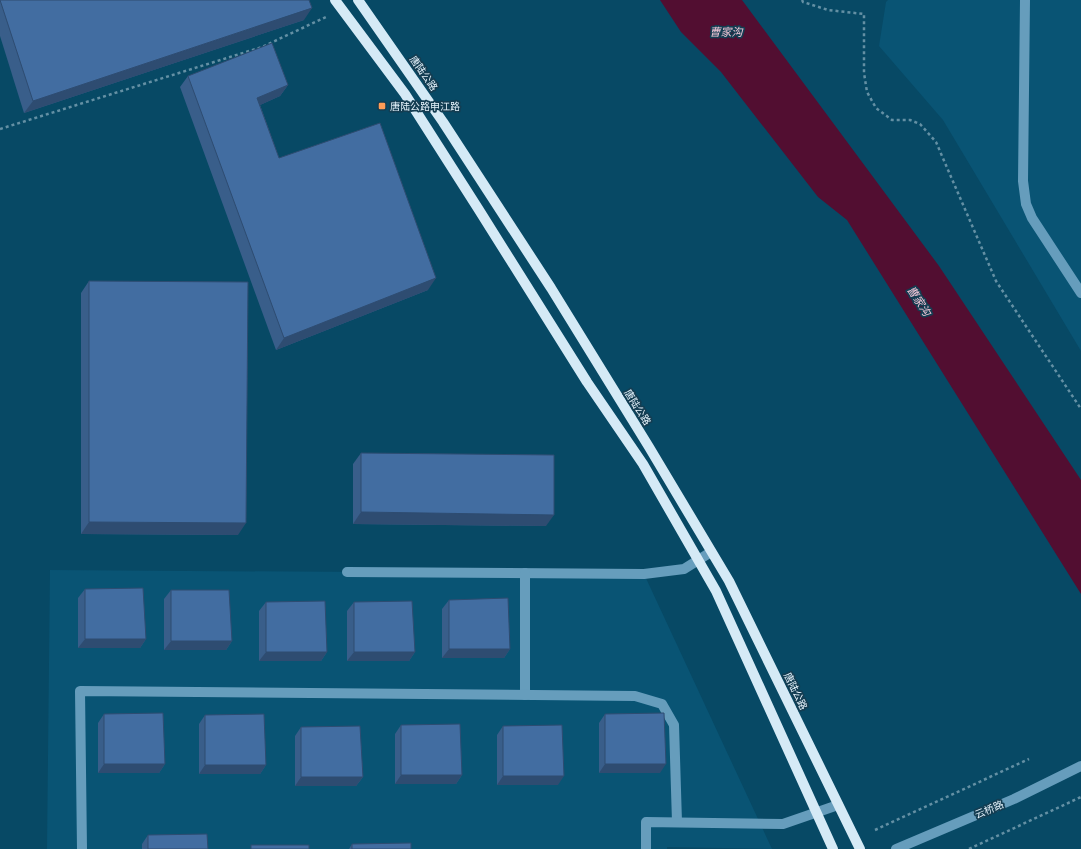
<svg xmlns="http://www.w3.org/2000/svg" width="1081" height="849" viewBox="0 0 1081 849" font-family="'DejaVu Sans','Noto Sans SC',sans-serif">
<style>
.built{fill:#095474}
.water{fill:#520e31}
.lines{fill:none;stroke-linecap:round;stroke-linejoin:round}
.path{stroke:#6490a4;stroke-width:2.5;stroke-dasharray:3 3;stroke-linecap:butt}
.minor{stroke:#669dbc;stroke-width:10}
.major{stroke:#d5eaf6;stroke-width:10}
.wall{fill:#395e8a}
.shaded-wall{fill:#2e4c71}
.building{fill:#426da1;stroke:#2e4c71}
.poi-dot{fill:#fe9c57;stroke:#143d52;stroke-width:1.5}
.labels{text-anchor:middle;stroke-width:3.5;stroke-linejoin:round;paint-order:stroke}
.street-label{font-size:10px;fill:#e5f3fc;stroke:#143d52}
.poi-label{font-size:10px;fill:#e5f3fc;stroke:#143d52;text-anchor:start}
.water-label{font-size:11px;font-style:italic;fill:#f2c6d7;stroke:#143d52}
</style>
<rect width="100%" height="100%" fill="#074965"/>
<!-- built -->
<g class="built">
<path d="M888 0H1081V351L943 120 879 46 886 2Z"/>
<path d="M50 570 644 574 772 849 667 847V849H47Z"/>
</g>
<!-- water -->
<path class="water" d="M660 0H742L939 266 1081 480V594L847 220 818 197 721 72 681 32Z"/>
<g class="lines">
<!-- path -->
<g class="path">
<path d="M802 0 803 2 828 10 864 14V73L867 92 876 108 892 120H910L920 124 936 142 996 281 1081 409"/>
<path d="M0 129 262 47 328 16"/>
<path d="M875 830 1029 759"/>
<path d="M969 849 1081 797"/>
</g>
<!-- minor -->
<g class="minor">
<path d="M1025 0 1023 181 1026 204 1032 218 1081 293"/>
<path d="M347 572 644 574 684 569 711 552"/>
<path d="M525 573V695"/>
<path d="M82 849 80 691 635 696 662 704 674 725 677 822"/>
<path d="M646 849V822L783 824 838 805"/>
<path d="M896 849 1014 799 1081 766"/>
</g>
<!-- major -->
<g class="major">
<path d="M335 0 405 94 479 210 587 382 643 464 716 591 833 849"/>
<path d="M358 0 443 122 551 288 649 447 729 581 860 849"/>
</g>
</g>
<!-- wall -->
<g class="wall">
<path d="M0 0 304 20 24 113 0 36Z"/>
<path d="M188 76 288 85 280 96 260 105 279 158 428 290 276 350 180 87Z"/>
<path d="M89 281 238 535 81 534V293Z"/>
<path d="M361 453 546 526 353 524V464Z"/>
<path d="M85 589 146 639 140 648H78V598Z"/>
<path d="M171 590 232 641 226 650H164V599Z"/>
<path d="M449 600 510 649 504 658H442V609Z"/>
<path d="M266 602 327 652 321 661H259V611Z"/>
<path d="M354 602 415 652 409 661H347V611Z"/>
<path d="M104 714 165 764 159 773H98V723Z"/>
<path d="M605 714 660 773H599V723Z"/>
<path d="M205 715 266 765 260 774H199V724Z"/>
<path d="M401 725 462 775 456 784H395V734Z"/>
<path d="M503 726 558 785H497V735Z"/>
<path d="M301 727 363 777 356 786H295V736Z"/>
<path d="M148 835 208 849H142V844Z"/>
<path d="M352 844 411 849H349Z"/>
</g>
<!-- shaded-wall -->
<g class="shaded-wall">
<path d="M312 8 304 20 24 113 33 101Z"/>
<path d="M288 85 280 96 249 110 257 98Z"/>
<path d="M436 278 428 290 276 350 284 338Z"/>
<path d="M361 512 554 515 546 526 353 524Z"/>
<path d="M89 522 246 523 238 535 81 534Z"/>
<path d="M85 639H146L140 648H78Z"/>
<path d="M171 641H232L226 650H164Z"/>
<path d="M449 649H510L504 658H442Z"/>
<path d="M266 652H327L321 661H259Z"/>
<path d="M354 652H415L409 661H347Z"/>
<path d="M104 764H165L159 773H98Z"/>
<path d="M605 764H666L660 773H599Z"/>
<path d="M205 765H266L260 774H199Z"/>
<path d="M401 775H462L456 784H395Z"/>
<path d="M503 776H564L558 785H497Z"/>
<path d="M301 777H363L356 786H295Z"/>
</g>
<!-- building -->
<g class="building">
<path d="M0 0H309L312 8 33 101Z"/>
<path d="M272 43 288 85 257 98 279 158 380 123 436 278 284 338 188 76Z"/>
<path d="M89 281 248 282 246 523 89 522Z"/>
<path d="M361 453 554 455V515L361 512Z"/>
<path d="M143 588 146 639H85V589Z"/>
<path d="M171 590H229L232 641H171Z"/>
<path d="M508 598 510 649H449V600Z"/>
<path d="M325 601 327 652H266V602Z"/>
<path d="M412 601 415 652H354V602Z"/>
<path d="M163 713 165 764H104V714Z"/>
<path d="M664 713 666 764H605V714Z"/>
<path d="M264 714 266 765H205V715Z"/>
<path d="M460 724 462 775H401V725Z"/>
<path d="M562 725 564 776H503V726Z"/>
<path d="M360 726 363 777H301V727Z"/>
<path d="M207 834 208 849H148V835Z"/>
<path d="M411 843V849H352V844Z"/>
<rect x="251" y="845" width="58" height="4"/>
</g>
<!-- markers -->
<rect class="poi-dot" x="378" y="102" width="8" height="8" rx="2"/>
<g class="labels">
<!-- street labels -->
<g class="street-label">
<text transform="translate(424 73) rotate(55)" y="4">唐陆公路</text>
<text transform="translate(638 407) rotate(58)" y="4">唐陆公路</text>
<text transform="translate(796 691) rotate(64)" y="4">唐陆公路</text>
<text transform="translate(989 809) rotate(-23)" y="4">云桥路</text>
</g>
<!-- poi labels -->
<g class="poi-label">
<text x="390" y="110">唐陆公路申江路</text>
</g>
<!-- water labels -->
<g class="water-label">
<text x="726" y="36">曹家沟</text>
<text transform="translate(919 301) rotate(57)" y="4">曹家沟</text>
</g>
</g>
</svg>
